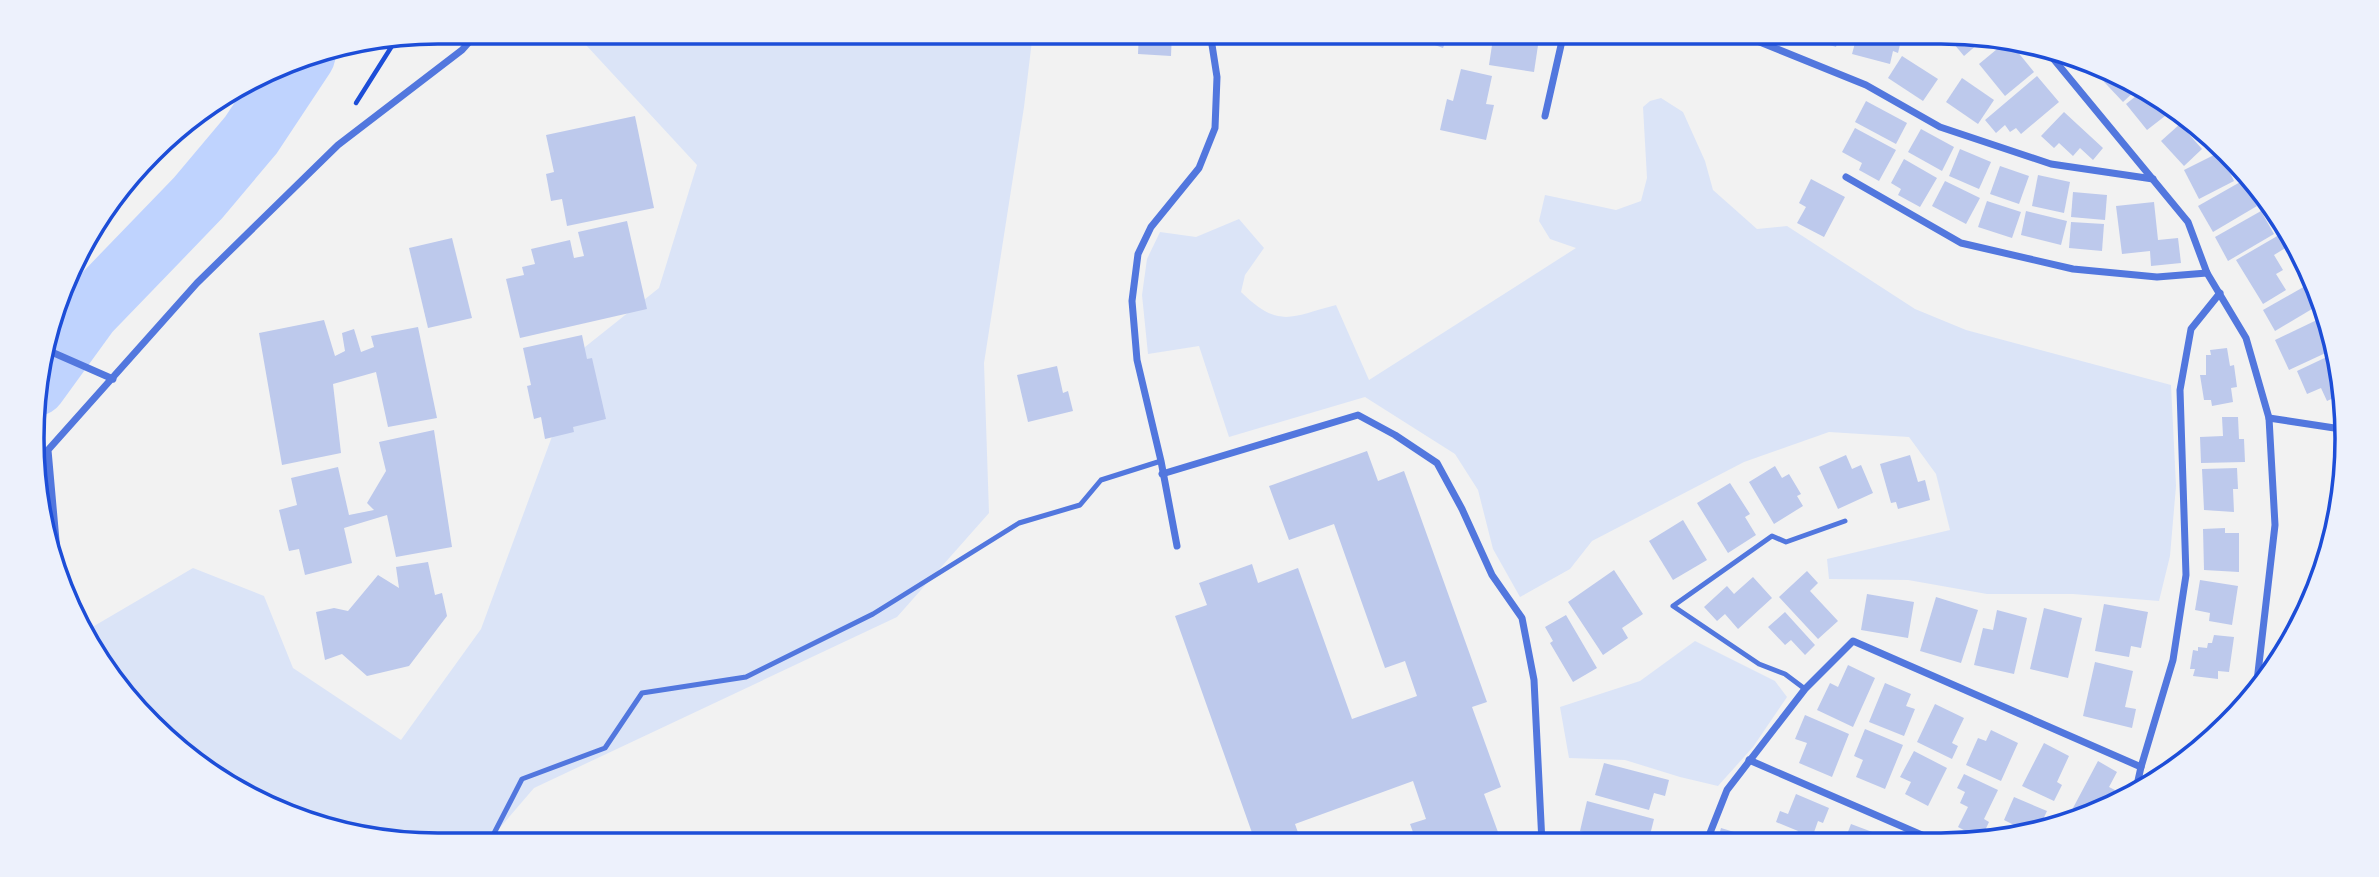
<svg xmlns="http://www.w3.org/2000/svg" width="2379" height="877" viewBox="0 0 2379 877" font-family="'Space Grotesk',sans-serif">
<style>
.green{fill:#dbe4f7}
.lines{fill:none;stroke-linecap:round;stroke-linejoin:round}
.river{stroke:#bfd3fe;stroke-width:63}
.building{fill:#bdc9ec}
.path{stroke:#1d4ed8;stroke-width:4.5}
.service{stroke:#5277de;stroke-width:5}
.minor{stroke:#5277de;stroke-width:7}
.rim{fill:none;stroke:#1d4ed8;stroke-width:3.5}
</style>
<rect width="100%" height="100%" fill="#f2f2f2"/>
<!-- green -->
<g class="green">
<path d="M574 32H1033L1024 107 984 363 989 513 897 617 534 788 485 845H438L333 832 191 762 100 664 88 637 89 629 193 568 264 596 293 668 401 740 481 629 585 347 659 288 697 165Z"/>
<path d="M1661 98 1683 112 1705 161 1713 190 1757 229 1787 226 1915 309 1966 330 2171 385 2176 486 2170 556 2159 601 2073 594H1987L1908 580 1829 579 1827 559 1950 530 1936 474 1909 437 1829 432 1744 462 1592 541 1570 569 1520 597 1493 549 1478 490 1455 454 1365 397 1229 437 1199 346 1148 354 1142 295 1147 259 1160 232 1196 237 1239 219 1264 248 1245 275 1241 292C1279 329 1290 317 1336 305L1369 380 1576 248 1550 239 1539 221 1545 195 1616 210 1641 201 1647 178 1643 107 1650 101Z"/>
<path d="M1695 641 1775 681 1787 697 1753 747 1718 786 1680 777 1625 760 1569 758 1560 707 1640 681Z"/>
</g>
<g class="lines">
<!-- river -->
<path class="river" d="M35 385 88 312 198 198 251 135 304 55"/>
</g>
<!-- building -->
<g class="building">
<path d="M1139 32H1172L1171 56 1138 54Z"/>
<path d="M1399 32H1449L1443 48Z"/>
<path d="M1494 32H1540L1534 72 1489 65Z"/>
<path d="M1799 32H1841L1836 47 1798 35Z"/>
<path d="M1858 32H1903L1898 53 1893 51 1890 64 1852 54Z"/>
<path d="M1944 32 1986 37 1964 56Z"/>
<path d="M2008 40 2034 72 2005 96 1979 64Z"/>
<path d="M1902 56 1938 79 1923 101 1888 78Z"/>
<path d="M2091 68 2136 90 2123 102Z"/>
<path d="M1461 69 1492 76 1486 104 1494 105 1486 140 1440 130 1447 99 1453 101Z"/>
<path d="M2037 76 2059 102 2021 134 2016 128 2010 132 2005 125 1996 133 1985 120Z"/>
<path d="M1962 78 1994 100 1978 124 1946 102Z"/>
<path d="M2141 92 2174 109 2147 130 2126 104Z"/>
<path d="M1866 101 1907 123 1896 144 1855 122Z"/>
<path d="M2064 112 2103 148 2093 160 2080 148 2073 156 2059 143 2054 148 2041 136Z"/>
<path d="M635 116 654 208 567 226 562 199 551 201 546 174 554 172 546 135Z"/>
<path d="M2180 124 2202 149 2184 166 2161 141Z"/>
<path d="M1855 128 1896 150 1879 181 1859 170 1862 163 1842 152Z"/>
<path d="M1921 129 1954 147 1942 171 1908 152Z"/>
<path d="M1960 149 1991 162 1979 189 1949 176Z"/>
<path d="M2220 152 2234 181 2199 199 2184 170Z"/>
<path d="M1904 159 1937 178 1920 207 1898 195 1901 189 1891 183Z"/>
<path d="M2000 166 2029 176 2019 204 1990 194Z"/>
<path d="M2038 175 2070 182 2064 213 2032 206Z"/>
<path d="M1811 179 1845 197 1824 237 1797 223 1806 207 1799 203Z"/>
<path d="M1945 181 1980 198 1966 224 1932 206Z"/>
<path d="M2242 181 2257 206 2213 232 2198 206Z"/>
<path d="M2073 192 2107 195 2105 220 2071 217Z"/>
<path d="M1987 201 2021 212 2012 238 1978 227Z"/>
<path d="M2154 202 2158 240 2178 238 2181 263 2151 266 2150 251 2122 254 2116 206Z"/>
<path d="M2026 211 2067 221 2061 245 2021 235Z"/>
<path d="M2261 211 2274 234 2228 261 2215 237Z"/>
<path d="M627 221 647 309 520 338 506 279 524 275 522 267 535 264 531 249 570 240 574 258 584 256 578 232Z"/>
<path d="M2071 222 2104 224 2102 251 2069 248Z"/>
<path d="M2279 235 2287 247 2274 255 2283 270 2276 274 2286 290 2263 304 2236 260Z"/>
<path d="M452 238 472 318 428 328 409 248Z"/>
<path d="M2307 285 2317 306 2275 331 2263 310Z"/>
<path d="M2321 318 2332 350 2289 370 2275 340Z"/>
<path d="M324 320 335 356 345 351 342 333 354 329 361 352 374 347 371 336 418 327 437 418 388 427 376 372 333 384 341 453 282 465 259 333Z"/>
<path d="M582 335 587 359 592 358 606 419 573 427 574 432 545 439 541 417 534 419 527 386 531 385 523 348Z"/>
<path d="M2227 348 2230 366 2234 365 2237 387 2231 388 2233 402 2212 406 2211 400H2204L2200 375H2206V355H2211L2210 350Z"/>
<path d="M2333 354 2344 386V393L2327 401 2321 388 2307 394 2297 371Z"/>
<path d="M1057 366 1063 393 1068 391 1073 411 1028 422 1017 375Z"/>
<path d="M2222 417H2238L2239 439H2244L2245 462 2201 463 2200 437 2223 436Z"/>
<path d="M434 430 452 547 396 557 387 515 344 528 352 563 305 575 299 549 289 551 279 510 297 505 291 478 338 467 349 515 374 510 367 503 386 471 379 442Z"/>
<path d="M1367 451 1378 481 1404 471 1487 702 1472 707 1501 787 1484 794 1502 843H1417L1410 824 1426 819 1413 781 1295 824 1302 844H1256L1175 616 1207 605 1199 583 1252 564 1258 583 1298 568 1352 719 1417 696 1405 661 1385 668 1334 524 1289 540 1269 486Z"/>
<path d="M1846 455 1852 469 1861 465 1873 493 1838 509 1819 467Z"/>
<path d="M1910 455 1918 482 1925 480 1930 500 1898 509 1896 502 1891 503 1880 464Z"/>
<path d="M1775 466 1782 478 1789 474 1801 494 1797 496 1803 506 1774 524 1749 482Z"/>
<path d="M2237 468 2238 489H2233L2234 512 2204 510 2202 469Z"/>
<path d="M1730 483 1750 514 1745 517 1756 535 1728 553 1697 503Z"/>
<path d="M1683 520 1707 560 1673 580 1649 541Z"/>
<path d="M2225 528V533H2239V572L2204 570 2203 529Z"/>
<path d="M428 562 435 595 442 593 447 616 409 666 367 676 342 654 325 660 316 612 334 608 348 611 378 575 399 588 396 567Z"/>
<path d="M1614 570 1643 614 1622 628 1628 638 1603 655 1568 602Z"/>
<path d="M1807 571 1818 583 1810 591 1838 621 1818 639 1779 597Z"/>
<path d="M1753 577 1772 598 1738 629 1725 614 1717 621 1704 607 1727 586 1734 594Z"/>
<path d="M2200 580 2238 586 2232 625 2209 621 2210 613 2195 610Z"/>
<path d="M1867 594 1914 602 1908 638 1861 630Z"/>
<path d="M1936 597 1978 610 1961 663 1920 651Z"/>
<path d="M2104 604 2148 612 2141 648 2131 646 2129 657 2095 651Z"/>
<path d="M2044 608 2082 618 2068 678 2030 669Z"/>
<path d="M1997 610 2027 618 2014 674 1974 665 1983 628 1993 630Z"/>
<path d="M1785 612 1815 645 1805 655 1791 640 1785 645 1768 627Z"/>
<path d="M1566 615 1597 668 1573 682 1550 643 1553 641 1545 627Z"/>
<path d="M2214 635 2234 637 2229 672 2218 671V679L2193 676 2195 669H2190L2193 650 2198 651V647L2207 648 2208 643H2212Z"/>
<path d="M2095 662 2133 671 2125 707 2136 709 2132 728 2083 716Z"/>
<path d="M1848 665 1875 678 1853 727 1817 710 1830 683 1838 687Z"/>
<path d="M1885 683 1911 694 1906 706 1915 709 1904 736 1869 722Z"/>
<path d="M1935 704 1964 718 1952 743 1958 746 1952 759 1917 742Z"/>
<path d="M1805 715 1849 734 1832 777 1799 763 1807 743 1795 739Z"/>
<path d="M1865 729 1903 745 1885 789 1856 777 1863 760 1854 756Z"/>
<path d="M1991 730 2018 743 2001 781 1966 765 1978 738 1986 741Z"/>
<path d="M2044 743 2069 756 2057 782 2062 785 2054 801 2022 786Z"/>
<path d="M1914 751 1947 768 1928 806 1905 794 1911 782 1900 777Z"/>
<path d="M2098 761 2117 772 2109 787 2115 790 2107 805 2110 807 2085 814 2073 808Z"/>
<path d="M1604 763 1669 780 1665 796 1654 793 1649 810 1595 795Z"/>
<path d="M1964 774 1998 790 1984 819 1989 822 1981 839 1958 827 1968 807 1960 803 1965 792 1957 788Z"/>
<path d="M1796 794 1829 808 1823 823 1818 821 1812 838 1806 836 1804 840 1796 836 1798 831 1776 822 1780 811 1788 814Z"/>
<path d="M2014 797 2047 811 2039 828 2014 836 2018 827 2004 820Z"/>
<path d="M1587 801 1654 819 1648 843 1635 841 1624 843 1580 831Z"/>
<path d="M1851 824 1875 833 1871 842H1844Z"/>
<path d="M1721 828 1757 839 1756 843H1717Z"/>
</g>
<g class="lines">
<!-- path -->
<path class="path" d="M356 103 397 38"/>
<!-- service -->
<g class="service">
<path d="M1805 689 1785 674 1759 664 1673 606 1772 536 1786 542 1845 521"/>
<path d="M488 845 522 779 605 748 642 693 746 677 873 614 1019 523 1080 505 1101 480 1161 461"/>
</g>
<!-- minor -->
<g class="minor">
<path d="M1735 32 1866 85 1940 127 2051 164 2153 179"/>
<path d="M2042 45 2188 222 2207 273 2246 338 2269 418 2275 525 2256 690"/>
<path d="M2057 62 2067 56"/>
<path d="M1545 116 1564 32"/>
<path d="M1846 177 1961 243 2073 269 2157 277 2207 273"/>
<path d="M47 350 113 379"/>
<path d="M2269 418 2341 429"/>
<path d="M1162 474 1358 415 1395 435 1437 463 1462 509 1492 575 1522 618 1534 680 1542 843"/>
<path d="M1177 546 1161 461 1137 360 1132 301 1138 254 1151 227 1199 168 1215 128 1217 77 1210 32"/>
<path d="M58 563 48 450 197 283 338 145 462 50 478 32"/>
<path d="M1749 760 1938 842"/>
<path d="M2135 794 2141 767 2173 660 2186 575 2180 390 2191 329 2220 293"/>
<path d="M1706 843 1727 790 1805 689 1853 641 2141 767"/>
</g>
</g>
<!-- crop -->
<path d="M0 0H2379V877H0ZM438 44H1941A394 394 0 0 1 2335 438V439A394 394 0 0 1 1941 833H438A394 394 0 0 1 44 439V438A394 394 0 0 1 438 44Z" fill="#edf1fc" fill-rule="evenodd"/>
<path class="rim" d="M438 44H1941A394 394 0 0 1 2335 438V439A394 394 0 0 1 1941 833H438A394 394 0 0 1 44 439V438A394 394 0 0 1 438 44Z"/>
</svg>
